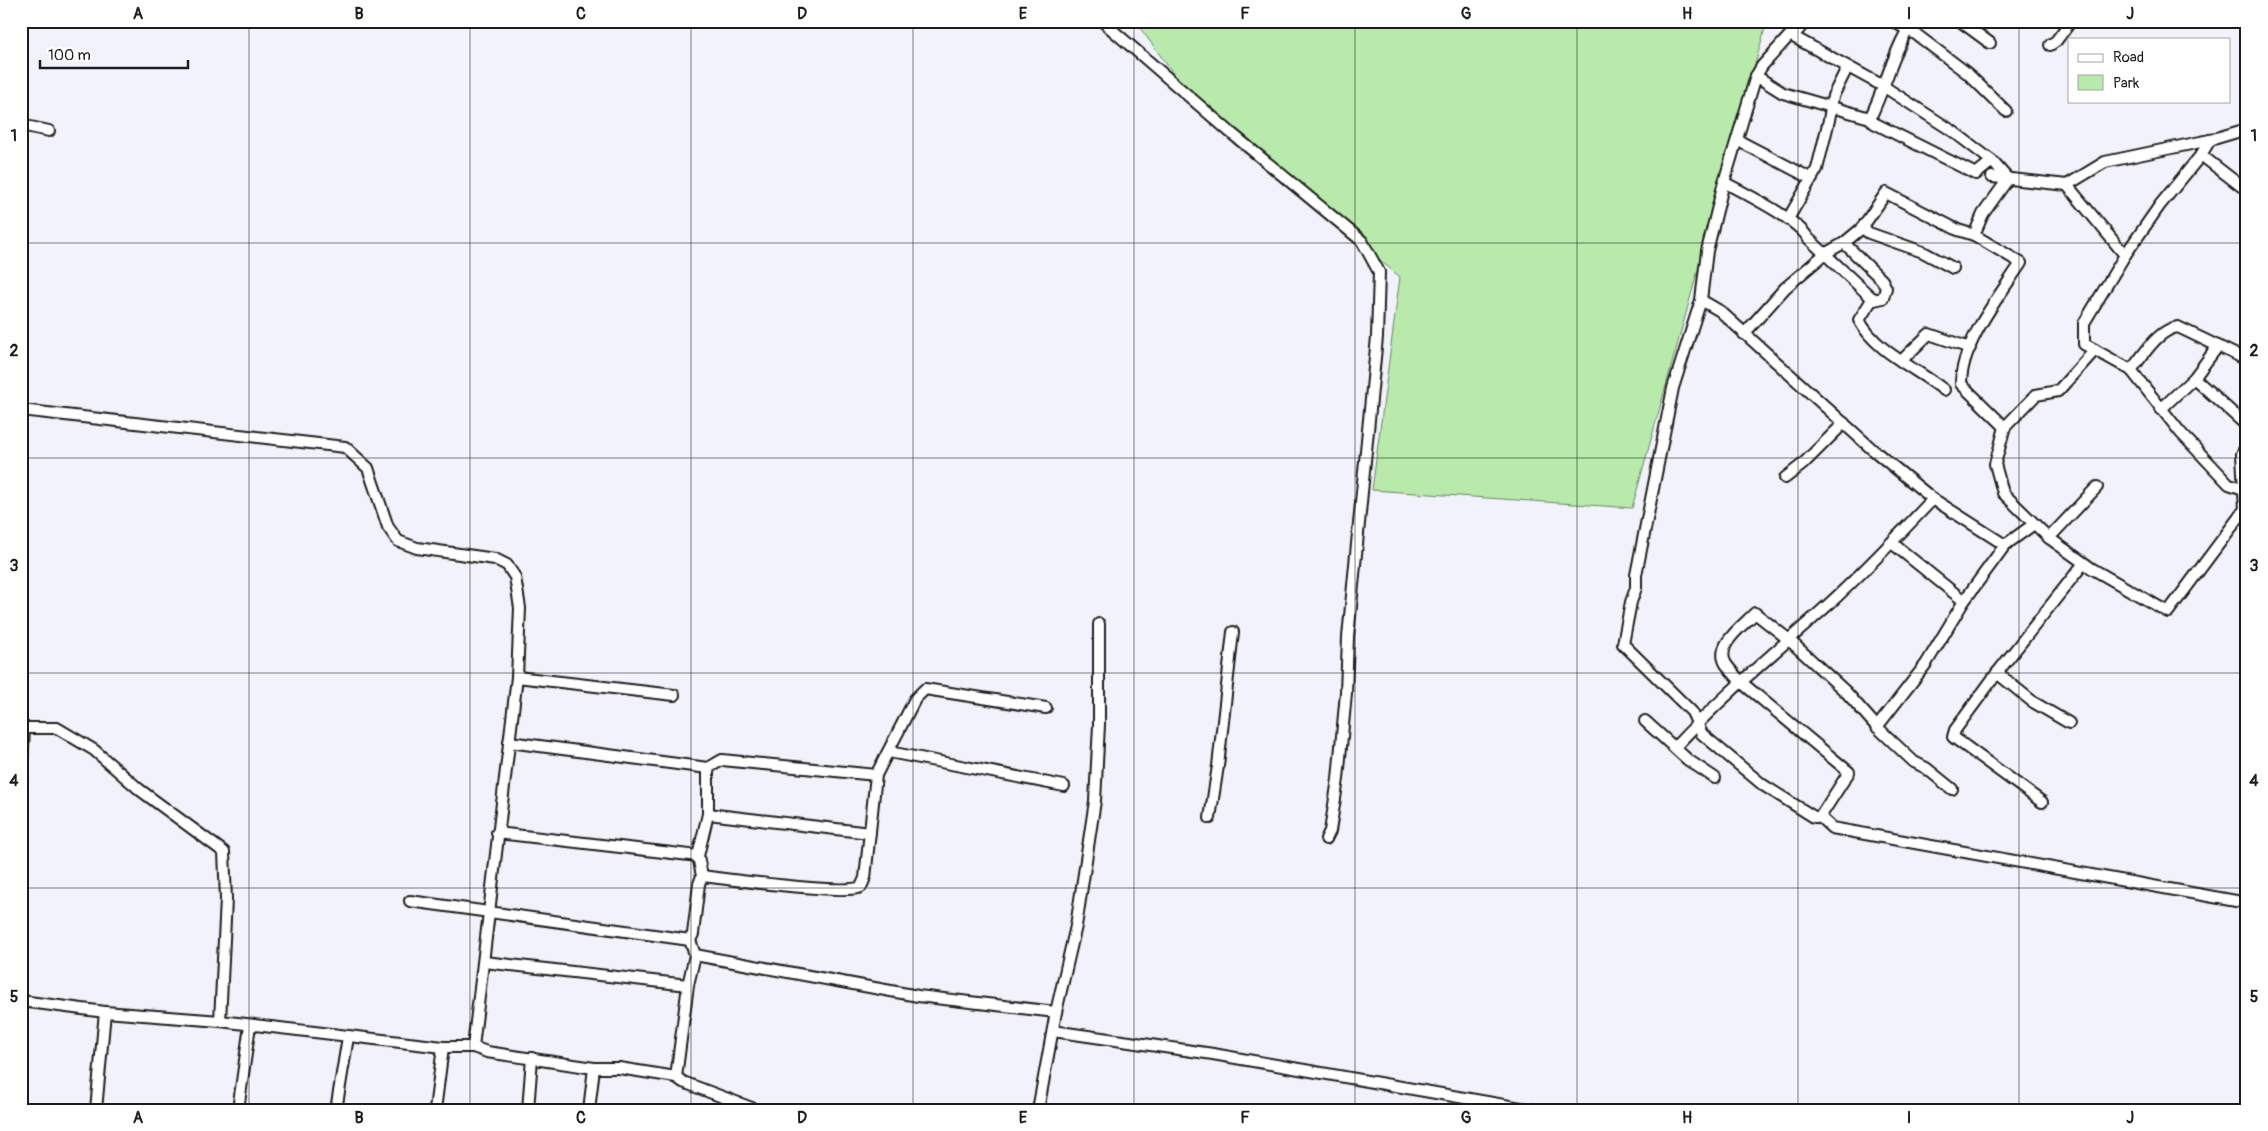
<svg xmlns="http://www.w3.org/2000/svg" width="2268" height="1131" viewBox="0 0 2268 1131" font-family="Pangolin,sans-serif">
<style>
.green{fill:#b8eaab;stroke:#6a8364}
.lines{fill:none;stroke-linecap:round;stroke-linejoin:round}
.minor-casing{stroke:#1c1c1c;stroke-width:14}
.minor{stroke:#fff;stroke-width:10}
.grid{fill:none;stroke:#1c1c1c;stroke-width:1;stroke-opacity:0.55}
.neatline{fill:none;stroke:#1c1c1c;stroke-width:2}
.grid-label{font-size:16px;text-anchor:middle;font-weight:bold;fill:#1c1c1c}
</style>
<rect width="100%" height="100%" fill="#f2f2fc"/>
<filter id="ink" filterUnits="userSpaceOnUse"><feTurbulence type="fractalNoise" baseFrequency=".02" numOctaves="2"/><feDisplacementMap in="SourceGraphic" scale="10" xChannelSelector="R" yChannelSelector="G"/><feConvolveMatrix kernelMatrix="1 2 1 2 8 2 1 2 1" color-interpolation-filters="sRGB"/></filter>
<g filter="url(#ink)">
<!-- green -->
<path class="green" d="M1135 21H1767L1632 508 1372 490 1400 277 1198 107Z"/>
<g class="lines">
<!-- minor casing -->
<g class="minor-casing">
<g id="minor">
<path d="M1102 21 1230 132 1362 241 1379 272 1377 337 1348 637 1346 693 1338 779 1330 831 1326 839"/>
<path d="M1892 21 1917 35 1967 73 2006 111"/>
<path d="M1960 21 1990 43"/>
<path d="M21 27 22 21"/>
<path d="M1794 35 1806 21"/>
<path d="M2050 45 2056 41 2071 21"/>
<path d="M1756 76 1783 93 1870 118 1874 123 1976 174 1992 161"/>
<path d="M1870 118C1886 86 1893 51 1913 21"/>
<path d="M21 125 49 131"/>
<path d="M1737 140 1812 179"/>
<path d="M2210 140 2201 155 2160 205 2125 255 2084 323V344L2095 350 2058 391 2036 395 2005 427 1995 464 2003 493 2049 538 2091 568 2168 612 2245 509 2242 454 2247 445"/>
<path d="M2201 155 2241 186 2247 187"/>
<path d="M1992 177 2067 185 2105 162 2210 140 2247 129"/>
<path d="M1724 182C1745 194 1796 218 1808 238L1874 300 1883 298 1886 288 1882 280 1844 243"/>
<path d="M2067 185 2125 255"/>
<path d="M1788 219 1817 169 1829 120 1833 96 1847 68"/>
<path d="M1862 228 1869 233 1923 252 1953 268"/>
<path d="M1974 235 1983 214 2008 179 1992 161 1954 132 1883 86 1790 35 1762 66 1756 76 1724 182 1707 251 1701 300 1673 388 1636 575V588L1631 602 1623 644 1692 712 1702 734 1763 785 1814 817H1820L1832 828 2247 903"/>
<path d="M1873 298 1859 320C1876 352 1916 368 1944 390"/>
<path d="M1701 300 1720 311 1872 449 1933 499 2005 545"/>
<path d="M1744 334 1785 288 1826 253 1844 243 1862 228 1886 193 1958 230 1974 235 2021 263C1999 297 1961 343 1961 384L2005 427"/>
<path d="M2095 350 2131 370 2180 432 2229 484 2244 489"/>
<path d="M1901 361 1929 334 1970 348"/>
<path d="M2131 370C2144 355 2157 330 2178 327L2247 360"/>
<path d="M2194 378 2247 426"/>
<path d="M2161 409 2194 378 2218 346"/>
<path d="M21 410 345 447 368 468 388 527 398 541 417 548 495 559 507 565 515 577 520 608 517 677 473 1047"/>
<path d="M1785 478 1803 464 1844 423"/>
<path d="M2049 538 2097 487"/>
<path d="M1892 543 1964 601"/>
<path d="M1997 673 2033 702 2069 723"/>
<path d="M517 677 674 695"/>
<path d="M1645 721 1688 760 1715 778"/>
<path d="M1877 727 1926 664 1964 601 2005 545 2034 524"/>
<path d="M21 728H57L94 750 140 790 224 852 226 899 220 1021"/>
<path d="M509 742 708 768 722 760 876 775"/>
<path d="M1675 747C1723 695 1777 651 1829 604 1865 571 1899 535 1933 499"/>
<path d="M889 752 1064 786"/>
<path d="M21 785 24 728"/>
<path d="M2042 802 1953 737 1955 730 1997 673 2084 563"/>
<path d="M708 814 870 833"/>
<path d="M1820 817 1849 772 1741 682C1736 676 1730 670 1726 664 1714 645 1744 625 1755 613L1788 639 1846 692 1877 727 1914 762 1926 768 1952 789"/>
<path d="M1210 818 1218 766 1233 632"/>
<path d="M497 833 698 856"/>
<path d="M702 876C727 879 845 895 861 887L865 878 876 775 915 699 925 689 1046 708"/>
<path d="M410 901 690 940"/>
<path d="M695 955 918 996 1056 1012"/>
<path d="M484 962 688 985"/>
<path d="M21 1001 105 1012 220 1021 443 1047H473L487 1052 594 1068H619L676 1077 683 1082 757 1110"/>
<path d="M1053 1031 1213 1054 1533 1110"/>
<path d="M676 1077 688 985 695 955 690 940 693 934 699 884 702 876 698 856 708 814V768"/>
<path d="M96 1110 105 1012"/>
<path d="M238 1110 250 1025"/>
<path d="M336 1110 348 1037"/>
<path d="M435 1110 443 1047"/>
<path d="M528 1110 532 1058"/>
<path d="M589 1110 594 1068"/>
<path d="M1038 1110 1056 1012 1076 926 1095 801 1099 725V624"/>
</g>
</g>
<!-- minor -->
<use href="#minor" class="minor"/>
</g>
</g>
<!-- grid -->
<path class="grid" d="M249 21V1110M470 21V1110M691 21V1110M913 21V1110M1134 21V1110M1355 21V1110M1577 21V1110M1798 21V1110M2019 21V1110M21 243H2247M21 458H2247M21 673H2247M21 888H2247"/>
<!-- margin -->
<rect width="2268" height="1131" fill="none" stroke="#fff" stroke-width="55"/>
<!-- legend -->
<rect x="2068" y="38" width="162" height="65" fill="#ffffff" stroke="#a4a4a4"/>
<rect x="2078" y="54" width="25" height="8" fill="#ffffff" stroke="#a4a4a4"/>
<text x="2113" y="62" font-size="15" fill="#1c1c1c">Road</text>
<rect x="2078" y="75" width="25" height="15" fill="#b8eaab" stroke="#a4a4a4"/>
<text x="2113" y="88" font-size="15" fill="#1c1c1c">Park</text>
<!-- scale -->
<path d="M40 60v8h148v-8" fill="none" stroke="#1c1c1c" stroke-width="2.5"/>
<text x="48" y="60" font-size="15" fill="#1c1c1c" stroke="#ffffff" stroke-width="4" paint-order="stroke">100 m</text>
<rect x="28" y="28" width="2212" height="1076" class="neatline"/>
<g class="grid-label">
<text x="138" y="19">A</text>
<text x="359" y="19">B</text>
<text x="581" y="19">C</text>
<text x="802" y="19">D</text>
<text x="1023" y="19">E</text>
<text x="1245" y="19">F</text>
<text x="1466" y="19">G</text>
<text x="1687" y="19">H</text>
<text x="1909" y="19">I</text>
<text x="2130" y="19">J</text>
<text x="14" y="141">1</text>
<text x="2254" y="141">1</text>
<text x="14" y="356">2</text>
<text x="2254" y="356">2</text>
<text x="14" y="571">3</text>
<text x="2254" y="571">3</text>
<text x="14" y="786">4</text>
<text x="2254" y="786">4</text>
<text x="14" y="1002">5</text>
<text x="2254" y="1002">5</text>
<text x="138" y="1123">A</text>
<text x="359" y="1123">B</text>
<text x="581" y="1123">C</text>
<text x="802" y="1123">D</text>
<text x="1023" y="1123">E</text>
<text x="1245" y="1123">F</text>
<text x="1466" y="1123">G</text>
<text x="1687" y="1123">H</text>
<text x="1909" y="1123">I</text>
<text x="2130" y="1123">J</text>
</g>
</svg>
